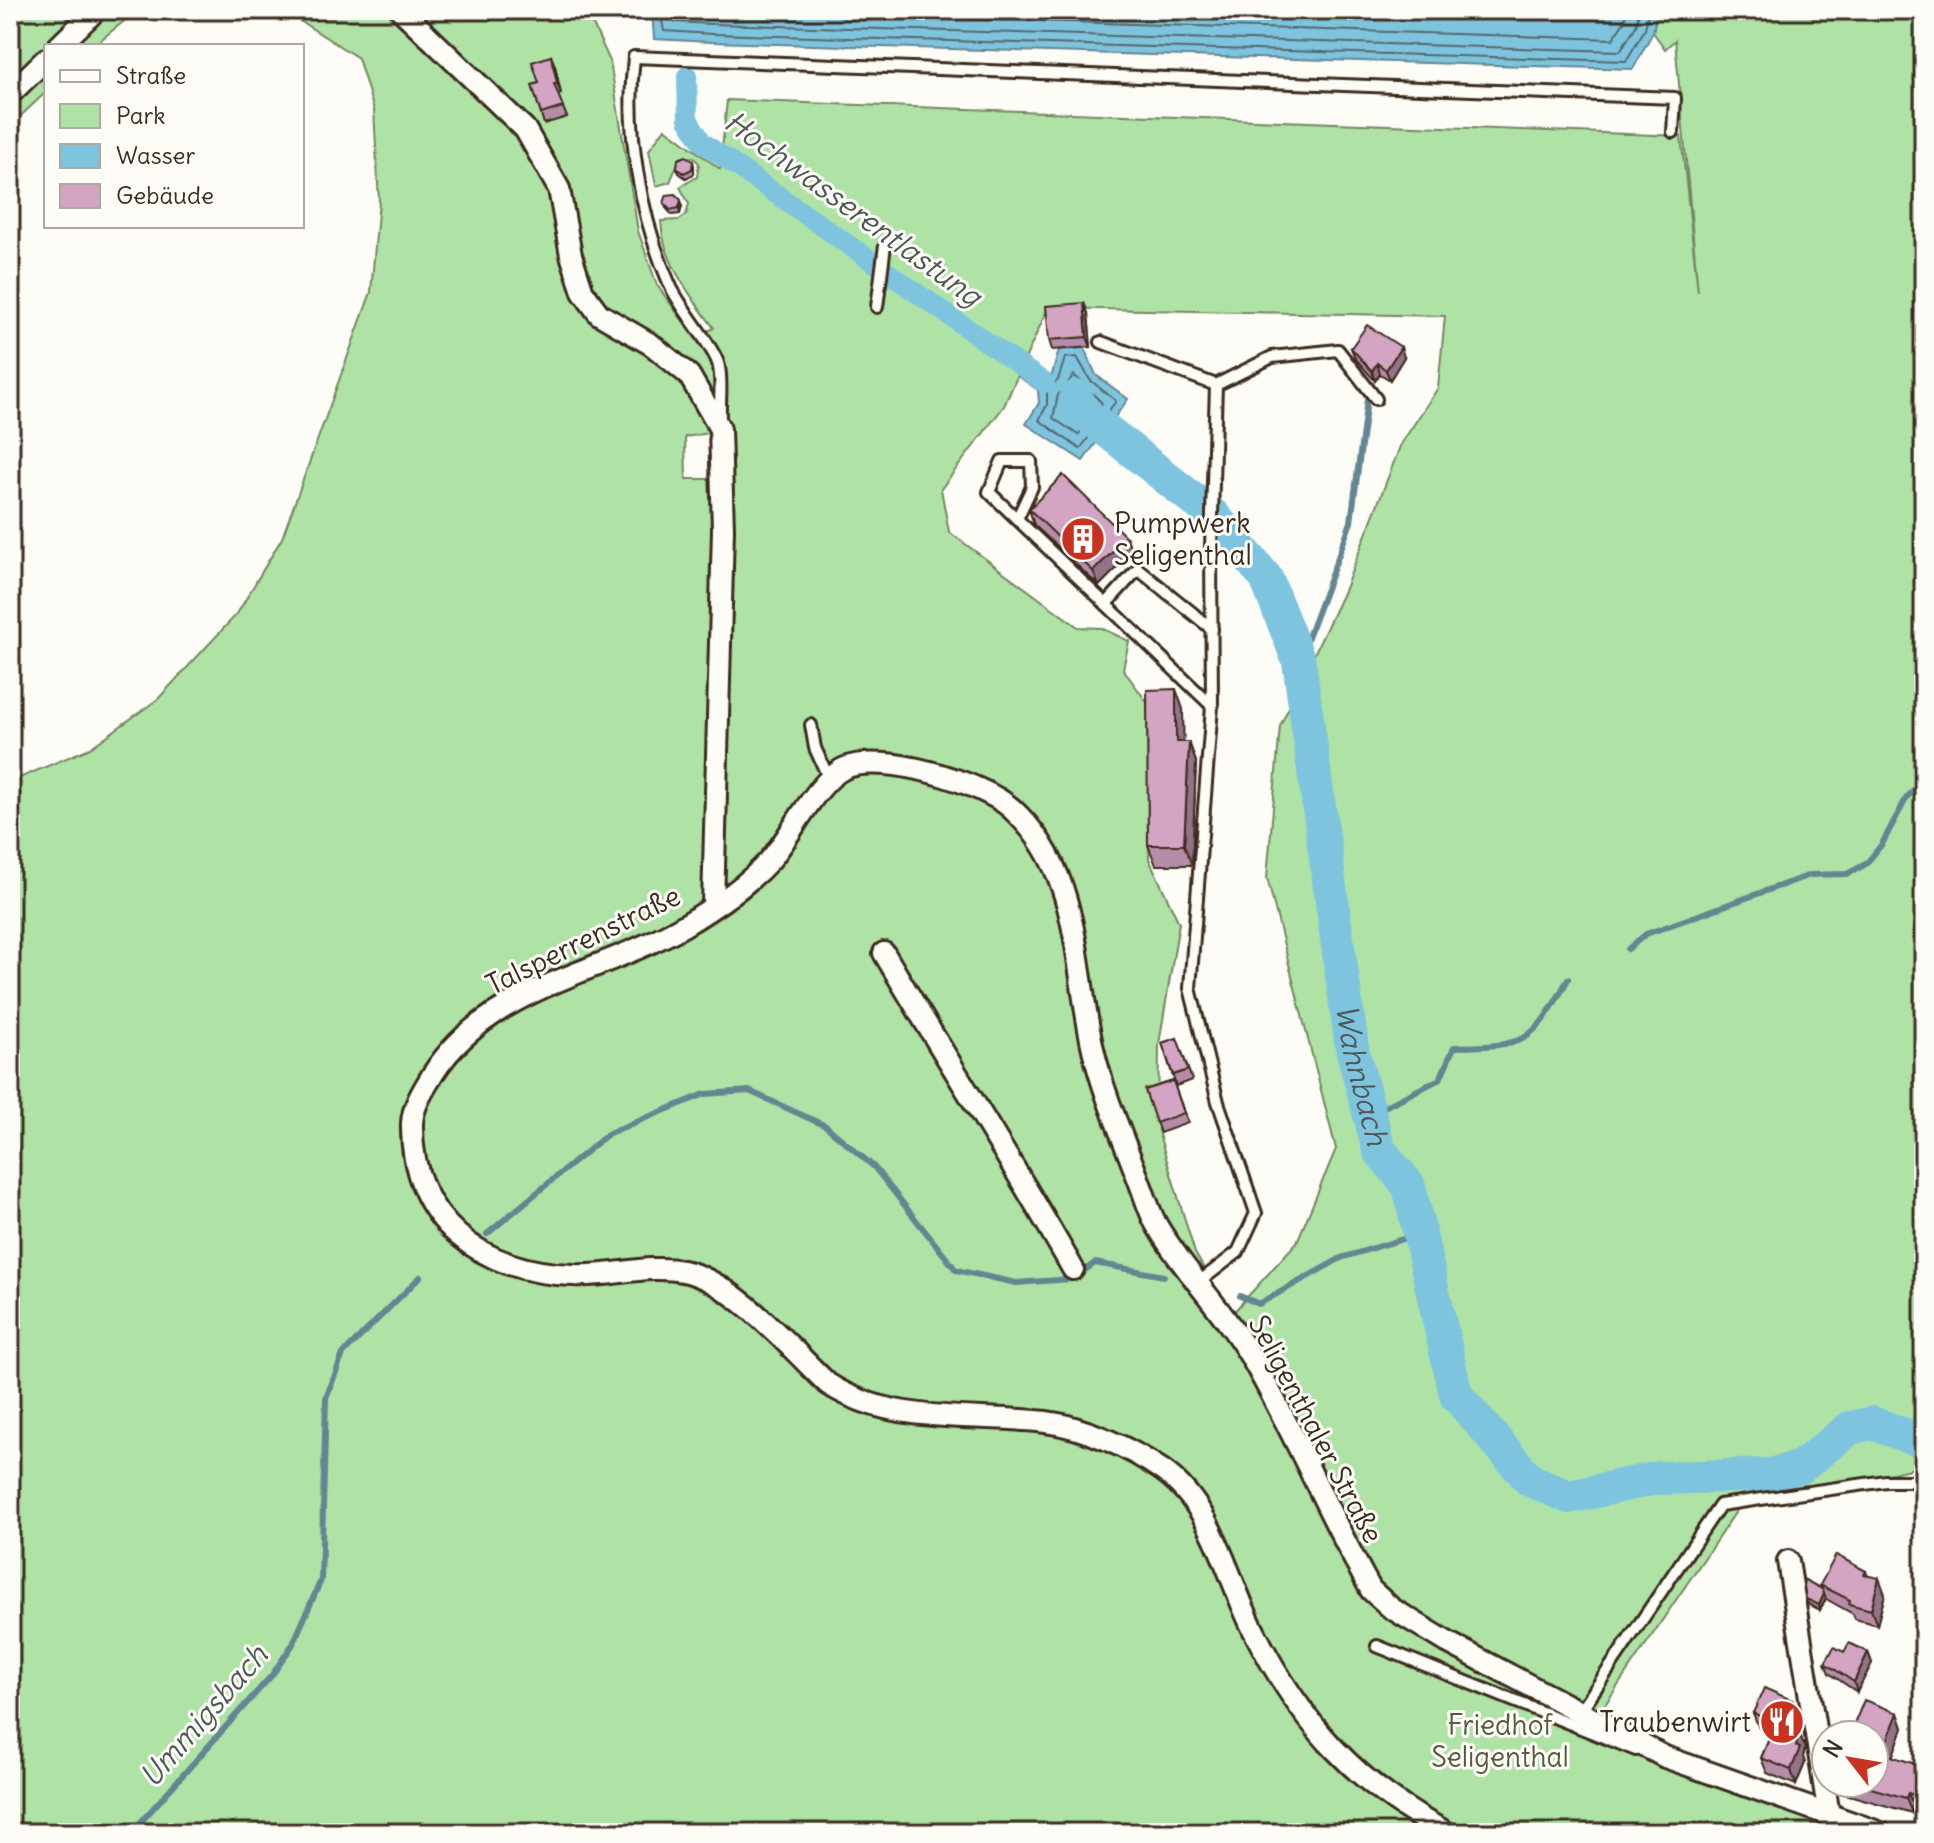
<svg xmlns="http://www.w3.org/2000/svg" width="1934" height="1843" viewBox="0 0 1934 1843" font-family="Delius,sans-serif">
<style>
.green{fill:#aee3a5;stroke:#748662;stroke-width:2;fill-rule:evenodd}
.water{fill:#7ec4df;stroke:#638692;stroke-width:2}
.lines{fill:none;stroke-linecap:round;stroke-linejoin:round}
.shore{stroke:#56686b;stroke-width:2}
.stream{stroke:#638692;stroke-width:6}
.canal{stroke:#7ec4df;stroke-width:20}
.river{stroke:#7ec4df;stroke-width:34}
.service-casing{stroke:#3b2a1e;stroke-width:16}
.minor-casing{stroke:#3b2a1e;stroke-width:26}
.service{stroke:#fdfcf7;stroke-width:10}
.minor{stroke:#fdfcf7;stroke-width:20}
.wall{fill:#b68da8;stroke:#3b2a1e;stroke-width:2}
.shaded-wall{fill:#947388;stroke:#3b2a1e;stroke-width:2}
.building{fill:#d4a4c3;stroke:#3b2a1e;stroke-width:2}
.labels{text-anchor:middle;stroke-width:6;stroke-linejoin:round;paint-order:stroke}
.poi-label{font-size:28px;fill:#3b2a1e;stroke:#fdfcf7;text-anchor:start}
.street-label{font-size:28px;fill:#3b2a1e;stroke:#fdfcf7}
.park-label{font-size:28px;fill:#585840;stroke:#fdfcf7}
.water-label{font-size:30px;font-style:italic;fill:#4f5858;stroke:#fdfcf7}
</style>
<rect width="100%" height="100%" fill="#fdfcf7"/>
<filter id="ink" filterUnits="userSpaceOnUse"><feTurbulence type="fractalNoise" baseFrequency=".0125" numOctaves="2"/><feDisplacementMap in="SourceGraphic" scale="16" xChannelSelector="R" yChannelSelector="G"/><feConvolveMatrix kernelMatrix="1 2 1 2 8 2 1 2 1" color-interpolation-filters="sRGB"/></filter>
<g filter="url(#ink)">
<!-- green -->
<g class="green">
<path d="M10 10H138L93 46H46V92L10 126Z"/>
<path d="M283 10H586L610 61 638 231 657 285 695 338 714 328C691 296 663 262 661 221L679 220 686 215 689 204 680 187 697 177 699 163 693 157 680 158 670 182 656 186 649 150 665 128 720 169 727 100 1681 136 1698 292 1675 40 1665 49 1653 32 1657 10H1924V1466L1739 1507 1594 1721 1904 1833H10V782L90 748 158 699 237 614 282 538 371 292 379 201 374 110 358 58ZM1048 308 1445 316 1438 388 1401 444 1344 591 1280 726 1267 878 1336 1149 1297 1242 1231 1315 1195 1253 1158 1131 1159 1044 1179 923 1149 859 1147 702 1123 669 1129 641 1101 628 1078 627 949 532 941 489 1004 406ZM709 433 719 434V479H686L685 437Z"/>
</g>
<!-- water -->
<g class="water">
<path d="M652 10H1657L1653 32 1633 69 711 42 654 39Z"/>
<path d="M1084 348 1096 375 1128 399 1083 461 1026 424 1039 403 1038 390 1019 377 1027 363 1051 378 1059 350Z"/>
</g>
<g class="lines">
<!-- shore -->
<g class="shore">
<path d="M660 10 664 31 712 34 1626 61 1645 29 1649 10"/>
<path d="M671 10 674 22 712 24 1620 51 1636 26 1639 10"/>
<path d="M684 10 1613 39 1624 22 1627 10"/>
<path d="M1077 357 1090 380 1116 401 1080 449 1039 420 1047 405V388L1058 380 1065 358Z"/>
<path d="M1074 375 1102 403 1078 435 1053 418 1058 395Z"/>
</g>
<!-- stream -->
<g class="stream">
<path d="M1299 661 1351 522 1367 400"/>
<path d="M1628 949 1646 934 1810 875 1847 874 1866 864 1882 844 1907 797 1924 780"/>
<path d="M1368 1115 1440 1079 1454 1047C1525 1046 1533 1044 1568 979"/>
<path d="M487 1234 609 1133 705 1094 749 1091 826 1126 874 1167 956 1270 1016 1283 1072 1279 1095 1263 1164 1276"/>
<path d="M1240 1296 1259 1304 1341 1258 1419 1234"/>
<path d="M131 1833 272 1675 293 1644 321 1580 326 1398 343 1354 420 1277"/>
</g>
<!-- canal -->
<path class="canal" d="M687 76 688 119 702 142 1045 383"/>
<!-- river -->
<path class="river" id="s1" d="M1076 397 1077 407 1213 515 1266 578 1299 661 1352 1048 1379 1150 1409 1186 1456 1395 1530 1480 1569 1497 1657 1478 1770 1475 1801 1467 1850 1428 1872 1423 1924 1442"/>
<!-- service casing -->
<g class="service-casing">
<g id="service">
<path d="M877 307 885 245"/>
<path d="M1101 342 1216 385 1272 357 1338 350 1376 399"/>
<path d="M720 419C719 402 723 379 718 363 711 343 680 308 670 285 640 217 625 129 634 57L1675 98 1673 132"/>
<path d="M1017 519 1032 487 1031 461H1002L989 492 1017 519 1212 706"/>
<path d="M1106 604 1138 569 1212 629"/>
<path d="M811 725 815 748 829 779"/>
<path d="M1199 1282 1238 1252 1256 1213 1218 1102 1190 988 1212 706 1211 547 1216 385"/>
<path d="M1377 1646 1636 1750"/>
<path d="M1581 1710 1720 1505 1886 1481H1924"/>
</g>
</g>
<!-- minor casing -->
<g class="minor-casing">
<g id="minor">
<path d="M401 10 525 129 559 189 571 255 583 292 599 314 652 345 689 375 720 429 723 529 713 906"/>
<path d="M59 46 96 10"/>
<path d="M10 94 46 59"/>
<path d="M884 953C946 1059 1013 1162 1073 1269"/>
<path d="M1788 1561 1829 1815"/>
<path d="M1447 1833C1356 1784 1301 1724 1254 1631 1227 1578 1214 1506 1162 1470 1130 1448 1085 1427 1046 1422 972 1413 893 1426 828 1384 791 1349 734 1281 683 1271 647 1264 610 1277 574 1275 483 1273 410 1221 412 1123 413 1105 424 1089 433 1074 488 987 600 974 683 926 712 909 747 885 770 860 792 835 816 781 845 768 882 752 982 782 1011 808 1082 872 1073 962 1093 1049 1103 1092 1121 1133 1136 1173 1143 1190 1148 1209 1156 1224 1183 1271 1224 1310 1251 1357 1295 1433 1328 1514 1371 1590L1391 1608 1447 1642 1665 1757 1881 1833"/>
</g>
</g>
<!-- service -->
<use href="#service" class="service"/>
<!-- minor -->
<use href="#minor" class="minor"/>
</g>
<!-- wall -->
<g class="wall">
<path d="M551 56 555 66 561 94 558 95 567 117 544 124 532 85 539 83Z"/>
<path d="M693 161 694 166V174L686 178 679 173 677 168Z"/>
<path d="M664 203 682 205 680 214 672 215 666 208Z"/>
<path d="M1084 303 1088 313 1091 347 1052 350 1049 340Z"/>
<path d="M1351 348 1404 357 1390 380 1380 374 1375 381 1355 358Z"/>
<path d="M1029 509 1127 538 1132 553 1099 586 1034 525Z"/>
<path d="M1183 709V742H1189L1196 762 1192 865H1156L1148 845Z"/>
<path d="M1177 1038 1192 1080 1176 1086 1162 1043Z"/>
<path d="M1173 1081 1188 1123 1160 1133 1145 1090Z"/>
<path d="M1866 1571 1868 1576 1885 1594 1877 1625 1855 1619 1853 1614 1826 1599 1820 1610 1808 1604 1806 1599 1822 1589 1820 1585Z"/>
<path d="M1868 1652 1872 1663 1857 1692 1829 1673 1825 1663Z"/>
<path d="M1753 1713 1800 1716 1802 1729 1800 1735 1805 1748 1803 1757 1805 1763 1796 1785 1767 1773 1761 1758 1771 1734 1759 1728Z"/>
<path d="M1898 1713 1903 1728 1892 1757 1918 1765 1924 1747V1811L1914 1807 1912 1813 1838 1792 1835 1783H1874L1853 1727Z"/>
</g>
<!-- shaded-wall -->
<g class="shaded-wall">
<path d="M551 56 555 66 561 94 557 83Z"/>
<path d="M681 200 682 205 680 214 679 208Z"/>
<path d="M1084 303 1088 313 1091 347 1087 337Z"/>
<path d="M1401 347 1404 357 1390 380 1386 370Z"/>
<path d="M1377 363 1380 374 1375 381 1372 371Z"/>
<path d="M1127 538 1132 553 1099 586 1093 571Z"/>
<path d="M1176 689 1183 709 1184 762 1176 742Z"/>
<path d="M1189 742 1196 762 1192 865 1184 845Z"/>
<path d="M1879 1578 1885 1594 1877 1625 1871 1610Z"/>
<path d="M1824 1594 1826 1599 1820 1610 1819 1605Z"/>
<path d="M1868 1652 1872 1663 1857 1692 1854 1682Z"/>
<path d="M1794 1701 1800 1716 1802 1729 1800 1735 1805 1748 1803 1757 1805 1763 1796 1785 1791 1770V1729Z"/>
<path d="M1898 1713 1903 1728 1888 1768 1882 1753Z"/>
<path d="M1908 1793 1914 1807 1912 1813 1906 1798Z"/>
</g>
<!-- building -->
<g class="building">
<path d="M551 56 557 83 554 84 563 107 541 114 532 85 539 83 532 62Z"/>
<path d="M686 156 693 161 692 169 684 173 677 168 678 159Z"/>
<path d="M675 194 681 200 679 208 670 210 664 203 667 195Z"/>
<path d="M1084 303 1087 337 1049 340 1046 306Z"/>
<path d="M1367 325 1401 347 1386 370 1377 363 1372 371 1351 348Z"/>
<path d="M1063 475 1127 538 1093 571 1029 509Z"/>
<path d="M1176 689V742H1189L1184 845H1148L1147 690Z"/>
<path d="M1177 1038 1188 1070 1173 1075 1162 1043Z"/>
<path d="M1173 1081 1184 1113 1156 1123 1145 1090Z"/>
<path d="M1836 1555 1866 1571 1864 1575 1879 1578 1871 1610 1849 1604 1850 1600 1820 1585Z"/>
<path d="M1803 1579 1822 1589 1824 1594 1819 1605 1806 1599Z"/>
<path d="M1849 1643 1868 1652 1854 1682 1825 1663 1834 1647 1844 1652Z"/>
<path d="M1764 1688 1794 1701 1796 1714 1791 1729 1799 1733 1796 1746 1800 1748 1791 1770 1761 1758 1776 1723 1753 1713Z"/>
<path d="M1864 1700 1898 1713 1882 1753 1918 1765 1924 1747V1798L1908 1793 1906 1798 1853 1783H1874V1735H1836L1840 1723 1853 1727Z"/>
</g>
</g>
<!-- icons -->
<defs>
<g id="building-disc" transform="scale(2.3)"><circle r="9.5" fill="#c8321e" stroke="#fdfcf7"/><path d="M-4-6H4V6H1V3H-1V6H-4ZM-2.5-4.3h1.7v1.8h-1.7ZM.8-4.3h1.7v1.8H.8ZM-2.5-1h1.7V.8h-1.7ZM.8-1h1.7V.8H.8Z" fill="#fff"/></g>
<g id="restaurant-disc" transform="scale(2.3)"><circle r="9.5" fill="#c8321e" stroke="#fdfcf7"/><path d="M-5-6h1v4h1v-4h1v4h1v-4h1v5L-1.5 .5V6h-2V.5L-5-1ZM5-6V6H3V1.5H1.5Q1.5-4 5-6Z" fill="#fff"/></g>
</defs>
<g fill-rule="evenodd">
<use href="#building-disc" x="1083" y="539"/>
<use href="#restaurant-disc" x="1782" y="1722"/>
</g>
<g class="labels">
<!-- poi labels -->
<g class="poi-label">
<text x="1114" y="533">Pumpwerk<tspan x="1114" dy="32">Seligenthal</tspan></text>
<text x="1751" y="1732" text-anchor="end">Traubenwirt</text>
</g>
<!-- street labels -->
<g class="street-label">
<text transform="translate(583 940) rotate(-26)" y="10">Talsperrenstraße</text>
<text transform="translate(1316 1429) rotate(62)" y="10">Seligenthaler Straße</text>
</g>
<!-- park labels -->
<g class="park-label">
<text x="1500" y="1735">Friedhof<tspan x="1500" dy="32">Seligenthal</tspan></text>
</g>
<!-- water labels -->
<g class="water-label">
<text transform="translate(853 209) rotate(36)" y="10">Hochwasserentlastung</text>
<text dy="10" stroke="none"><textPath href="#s1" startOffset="774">Wahnbach</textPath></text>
<text transform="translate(204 1716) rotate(-49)" y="10">Ummigsbach</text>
</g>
</g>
<!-- margin -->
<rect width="1934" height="1843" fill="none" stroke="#fdfcf7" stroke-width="40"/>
<rect x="20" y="20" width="1894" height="1803" fill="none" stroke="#3b2a1e" stroke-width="3" filter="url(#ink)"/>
<!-- legend -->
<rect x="44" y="44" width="260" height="184" fill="#fdfcf7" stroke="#afa8a0" stroke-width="2"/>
<rect x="60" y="70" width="40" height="12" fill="#fdfcf7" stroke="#afa8a0" stroke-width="2"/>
<text x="116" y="84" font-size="24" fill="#3b2a1e">Straße</text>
<rect x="60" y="104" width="40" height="24" fill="#aee3a5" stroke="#afa8a0" stroke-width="2"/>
<text x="116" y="124" font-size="24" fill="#3b2a1e">Park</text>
<rect x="60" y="144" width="40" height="24" fill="#7ec4df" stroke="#afa8a0" stroke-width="2"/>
<text x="116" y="164" font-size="24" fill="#3b2a1e">Wasser</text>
<rect x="60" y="184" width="40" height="24" fill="#d4a4c3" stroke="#afa8a0" stroke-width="2"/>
<text x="116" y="204" font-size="24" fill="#3b2a1e">Gebäude</text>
<!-- north arrow -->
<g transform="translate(1850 1759) rotate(301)"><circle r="38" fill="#fdfcf7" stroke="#afa8a0" stroke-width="2"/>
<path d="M0-6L14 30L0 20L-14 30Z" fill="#c8321e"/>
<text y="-12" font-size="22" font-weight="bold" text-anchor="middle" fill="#3b2a1e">N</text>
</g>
</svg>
